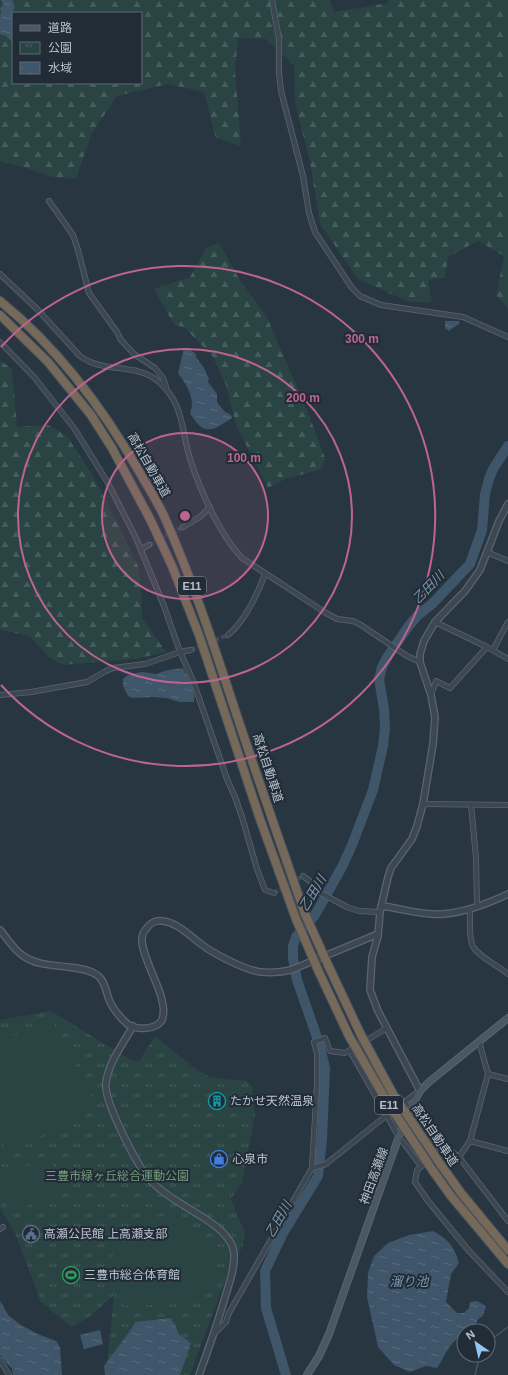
<svg xmlns="http://www.w3.org/2000/svg" width="508" height="1375" viewBox="0 0 508 1375" font-family="Arial,'Noto Sans JP',sans-serif">
<style>
.forest{fill:url(#forest-firs);fill-rule:evenodd}
.park{fill:url(#park-tufts)}
.garden{fill:#2a4343}
.water{fill:url(#water-ripples)}
.lines{fill:none;stroke-linecap:round;stroke-linejoin:round}
.stream{stroke:#3f556a;stroke-width:1.5}
.river{stroke:#3f556a;stroke-width:10}
.minor-tunnel{stroke:#3e4b57;stroke-width:4.5;stroke-dasharray:4.5 2;stroke-linecap:butt}
.minor-casing{stroke:#5a656f;stroke-width:6}
.tertiary-casing{stroke:#5a656f;stroke-width:8}
.secondary-casing{stroke:#5a656f;stroke-width:8}
.motorway-casing{stroke:#47525c;stroke-width:10}
.minor{stroke:#3c4752;stroke-width:4.5}
.tertiary{stroke:#3c4752;stroke-width:5.5}
.secondary{stroke:#4a5765;stroke-width:6}
.motorway{stroke:#77695a;stroke-width:8}
.motorway-bridge-casing{stroke:#47525c;stroke-width:10;stroke-linecap:butt}
.motorway-bridge{stroke:#77695a;stroke-width:8}
.ring{fill:none;stroke:#be648e;stroke-width:2}
.labels{text-anchor:middle;stroke-width:4;stroke-linejoin:round;paint-order:stroke}
.shield{fill:#212c37;stroke:#8b959f;stroke-width:1}
.shield-label{font-size:11px;font-weight:bold;fill:#b9c2cc}
.street-label{font-size:12px;fill:#b9c2cc;stroke:#212c37}
.poi-label{font-size:12px;fill:#b9c2cc;stroke:#212c37;text-anchor:start}
.park-label{font-size:12px;fill:#729c77;stroke:#212c37}
.water-label{font-size:13px;font-style:italic;fill:#7b96ad;stroke:#212c37}
.centre{fill:#be648e;stroke:#212c37;stroke-width:2}
.ring-label{font-size:12px;text-anchor:middle;font-weight:bold;fill:#be648e;stroke:#212c37;stroke-width:4;stroke-linejoin:round;paint-order:stroke}
</style>
<defs>
<pattern id="forest-firs" width="22" height="20" patternUnits="userSpaceOnUse"><rect width="22" height="20" fill="#2a4343"/><path d="M5 1l3.5 6h-7zM16 11l3.5 6h-7z" fill="#475c5d"/></pattern>
<pattern id="park-tufts" width="24" height="20" patternUnits="userSpaceOnUse"><rect width="24" height="20" fill="#2a4343"/><path d="M3 7l-1-3M5 7V3M7 7l1-3M15 17l-1-3M17 17v-4M19 17l1-3" fill="none" stroke="#475c5d"/></pattern>
<pattern id="water-ripples" width="26" height="14" patternUnits="userSpaceOnUse"><rect width="26" height="14" fill="#3f556a"/><path d="M2 4q2-2 4 0t4 0M15 11q2-2 4 0t4 0" fill="none" stroke="#596c7e"/></pattern>
</defs>
<rect width="100%" height="100%" fill="#283642"/>
<!-- forest -->
<g class="forest">
<path d="M0 0H330L334 12 388 3V0H508V309L496 295 504 256 478 241 448 257 445 278 428 280 432 302H409L358 279 320 224 310 162 295 102 294 65 266 39 238 38 235 70 241 146 216 138 204 92 168 84 117 96 91 135 76 179 51 177 27 168 0 161ZM13 13H141V83H13Z"/>
<path d="M219 243 241 282 266 315 308 413 325 458 322 469 285 479 268 488 236 425 226 385 213 357 184 327 174 325 154 289 190 277 206 248Z"/>
<path d="M0 360 12 369 17 427 48 425 67 436 93 476 118 524 139 568 142 601V618L166 652 135 659 63 665 49 657 29 636 0 630Z"/>
</g>
<!-- park -->
<path class="park" d="M51 1011 131 1060 139 1061 155 1036 193 1067 209 1077 247 1081 252 1086 255 1115 242 1183 231 1199 245 1233 243 1245 222 1288 190 1375H106L114 1295 89 1317 71 1327 41 1302 14 1231 0 1208V1020Z"/>
<!-- garden -->
<g class="garden">
<path d="M50 1017 96 1106 8 1154 0 1138V1043Z"/>
<path d="M48 1155 63 1184 13 1215 2 1197 0 1181Z"/>
<path d="M172 1213 197 1232 217 1260 209 1292 174 1304 124 1306 118 1274 109 1241 115 1231Z"/>
</g>
<!-- water -->
<g class="water">
<path d="M1 0H12L15 6 13 11 14 13H13V43L6 36 0 34V15L1 13 0 8 4 5Z"/>
<path d="M445 321H459L460 323 449 331 445 328Z"/>
<path d="M184 348H187L196 354V357L204 368 209 379 208 382 217 394V402L224 411 231 415 232 418C224 423 212 433 203 428 197 425 194 418 190 414 196 398 187 386 178 373Z"/>
<path d="M183 668C189 679 196 690 194 702H180L166 698 153 697 133 698 128 696 123 686V679L128 675 142 672 156 674 168 670Z"/>
<path d="M433 1231C449 1240 454 1246 459 1263L451 1274 446 1302 457 1313H464L469 1308 470 1302 477 1301 486 1306 483 1316 477 1320 476 1331H464V1336C450 1339 445 1357 437 1368L426 1366 410 1372 394 1365 378 1347 367 1297 368 1273 374 1256 388 1243 409 1235Z"/>
<path d="M0 1301 9 1316 21 1325 38 1334 56 1341 60 1347 62 1375H13L12 1369 0 1355Z"/>
<path d="M171 1318 179 1334 191 1343 180 1375H105L104 1366 132 1328 135 1322Z"/>
<path d="M100 1330 103 1344 84 1349 80 1335Z"/>
</g>
<g class="lines">
<!-- stream -->
<g class="stream">
<path d="M488 1342 508 1327"/>
<path d="M475 1375 480 1355"/>
</g>
<!-- river -->
<path class="river" d="M286 1375 266 1308 265 1271 282 1235 318 1176 322 1140 325 1068 319 1043 297 980 293 958V946L296 937 315 915 342 867 352 845 373 790 383 746 385 728 384 709 379 679 382 667 388 656 408 627 417 616 433 603 470 564 482 530 485 494 489 479 493 469 508 446"/>
<!-- minor-tunnel -->
<g class="minor-tunnel">
<path d="M149 545 183 527"/>
<path d="M191 650 228 635"/>
<path d="M274 893 303 876"/>
</g>
<!-- minor casing -->
<g class="minor-casing">
<g id="minor">
<path d="M272 0 279 39V73L281 91 303 176 309 213 315 232 352 288 360 296 381 305 463 317 508 337"/>
<path d="M49 201 73 235 78 250 89 293 117 332 121 340 134 354 155 368 163 378 166 387"/>
<path d="M0 274 37 309 80 356C103 374 137 362 159 382 185 405 181 432 191 462 201 492 220 535 242 558L326 613 337 619 353 621 361 625 407 656 420 662"/>
<path d="M0 342 34 377 74 428 108 483 136 538 164 606 180 652 192 678 227 779 235 797 242 817 257 869 265 890 274 893"/>
<path d="M183 527 200 517 210 507"/>
<path d="M141 549 149 545"/>
<path d="M487 552 508 561"/>
<path d="M435 622 487 647 508 659"/>
<path d="M228 635C246 620 257 595 265 574"/>
<path d="M493 650 508 622"/>
<path d="M0 695 31 692 87 682 106 671 113 668 145 664 180 652 191 650"/>
<path d="M431 695 436 681 450 688 487 647"/>
<path d="M423 804 508 805"/>
<path d="M471 805 476 858 477 907"/>
<path d="M303 876 311 882 317 891 347 907 359 911 380 912"/>
<path d="M470 909C470 918 469 936 472 944 475 955 499 966 508 974"/>
<path d="M350 1051 399 1137 421 1166"/>
<path d="M488 1074 508 1079"/>
<path d="M404 1102 441 1150 452 1152 459 1157 508 1221"/>
<path d="M470 1141 508 1151"/>
<path d="M441 1150 417 1170 415 1182 428 1201 469 1251 508 1292"/>
<path d="M459 1157 470 1141 488 1074 479 1041"/>
<path d="M312 1168 326 1164 387 1115 418 1092"/>
<path d="M0 1229 3 1227"/>
<path d="M214 1334 226 1322 229 1313 312 1168 317 1084V1054L314 1042 325 1038 330 1051 345 1053 387 1028"/>
<path d="M0 1360 9 1375"/>
</g>
</g>
<!-- tertiary casing -->
<g class="tertiary-casing">
<g id="tertiary">
<path d="M381 906C401 908 423 916 443 914 466 912 487 904 508 894"/>
<path d="M0 930C7 938 13 949 22 955 35 965 52 965 68 967 77 968 89 969 97 975 106 981 106 995 111 1004 114 1010 124 1022 129 1025 138 1030 156 1030 162 1020 165 1012 163 1004 161 996 157 982 141 952 142 939 142 935 144 931 147 928 150 923 156 920 162 921 177 922 190 936 201 944 212 953 247 971 261 972 271 973 282 972 291 970L378 934"/>
<path d="M133 1026C123 1044 108 1063 106 1083 103 1100 138 1168 151 1181 159 1189 170 1197 180 1203 197 1215 231 1229 234 1253 235 1267 230 1281 226 1294 218 1322 209 1348 199 1375"/>
<path d="M420 1091 378 1011 370 990 372 957 378 936 380 912 388 877 391 868 412 839 417 826 423 804 433 744 435 717 431 695 420 662V654L424 641 435 622 465 591 480 570 499 521 508 504"/>
</g>
</g>
<!-- secondary casing -->
<g class="secondary-casing">
<path id="secondary" d="M307 1375 319 1356 329 1334 404 1122 420 1091 429 1082 508 1018"/>
</g>
<!-- motorway casing -->
<g class="motorway-casing">
<g id="motorway">
<path d="M0 301C58 348 103 408 140 473 148 487 157 501 164 516 193 581 215 649 237 716 259 782 282 848 305 914"/>
<path d="M0 315 48 362 91 415 112 448 151 521 172 566 199 635 260 819 296 919"/>
<path d="M328 965 361 1035"/>
<path d="M318 970 349 1036"/>
<path d="M441 1165 461 1193 508 1250"/>
<path d="M433 1171 451 1196 508 1264"/>
</g>
</g>
<!-- minor -->
<use href="#minor" class="minor"/>
<!-- tertiary -->
<use href="#tertiary" class="tertiary"/>
<!-- secondary -->
<use href="#secondary" class="secondary"/>
<!-- motorway -->
<use href="#motorway" class="motorway"/>
<!-- motorway-bridge casing -->
<g class="motorway-bridge-casing">
<g id="motorway-bridge">
<path d="M305 914 328 965"/>
<path d="M296 919 318 970"/>
<path d="M361 1035 393 1094 441 1165"/>
<path d="M349 1036 386 1100 433 1171"/>
</g>
</g>
<!-- motorway-bridge -->
<use href="#motorway-bridge" class="motorway-bridge"/>
</g>
<!-- distance rings -->
<circle cx="185" cy="516" r="83" fill="#be648e" fill-opacity=".12"/>
<g class="ring">
<circle cx="185" cy="516" r="83"/>
<circle cx="185" cy="516" r="167"/>
<path d="M1 347A250 250 0 1 1 1 685"/>
</g>
<!-- icons -->
<defs>
<g id="building-ring" transform="scale(0.9)"><circle r="9.5" fill="#212c37" stroke="#0f9aa8" stroke-width="1.5"/><path d="M-4-6H4V6H1V3H-1V6H-4ZM-2.5-4.3h1.7v1.8h-1.7ZM.8-4.3h1.7v1.8H.8ZM-2.5-1h1.7V.8h-1.7ZM.8-1h1.7V.8H.8Z" fill="#0f9aa8"/></g>
<g id="shop-ring" transform="scale(0.9)"><circle r="9.5" fill="#212c37" stroke="#3f7fe0" stroke-width="1.5"/><path d="M-5-2.5h2.3a2.7 3.5 0 0 1 5.4 0H5L5.5 6h-11ZM-1.5-2.5h3a1.5 2.3 0 0 0-3 0Z" fill="#3f7fe0"/></g>
<g id="civic-ring" transform="scale(0.9)"><circle r="9.5" fill="#212c37" stroke="#5c6f8a" stroke-width="1.5"/><path d="M-.6-6.5H3V-4.5H.6V-3L4-1V1h2V6H-6V1h2V-1L-.6-3ZM-1.2 2.5V6h2.4V2.5Z" fill="#5c6f8a"/></g>
<g id="stadium-ring" transform="scale(0.9)"><circle r="9.5" fill="#212c37" stroke="#2e9e5b" stroke-width="1.5"/><path d="M0-5a6.5 5 0 1 0 0 10a6.5 5 0 1 0 0-10ZM-3.5-1.8h7v3.6h-7Z" fill="#2e9e5b"/></g>
</defs>
<g fill-rule="evenodd">
<use href="#building-ring" x="217" y="1101"/>
<use href="#shop-ring" x="219" y="1159"/>
<use href="#civic-ring" x="31" y="1234"/>
<use href="#stadium-ring" x="71" y="1275"/>
</g>
<g class="labels">
<!-- shield labels -->
<g class="shield">
<rect x="178" y="577" width="28" height="18" rx="3"/>
<rect x="375" y="1096" width="28" height="18" rx="3"/>
</g>
<g class="shield-label">
<text x="192" y="590">E11</text>
<text x="389" y="1109">E11</text>
</g>
<!-- street labels -->
<g class="street-label">
<text transform="translate(149 465) rotate(60)" y="4">高松自動車道</text>
<text transform="translate(268 768) rotate(72)" y="4">高松自動車道</text>
<text transform="translate(435 1135) rotate(56)" y="4">高松自動車道</text>
<text transform="translate(374 1176) rotate(-70)" y="4">神田高瀬線</text>
</g>
<!-- poi labels -->
<g class="poi-label">
<text x="230" y="1105">たかせ天然温泉</text>
<text x="232" y="1163">心泉市</text>
<text x="44" y="1238">高瀬公民館 上高瀬支部</text>
<text x="84" y="1279">三豊市総合体育館</text>
</g>
<!-- park labels -->
<g class="park-label">
<text x="117" y="1180">三豊市緑ヶ丘総合運動公園</text>
</g>
<!-- water labels -->
<g class="water-label">
<text transform="translate(428 587) rotate(-46)" y="5">乙田川</text>
<text transform="translate(312 893) rotate(-59)" y="5">乙田川</text>
<text transform="translate(278 1219) rotate(-60)" y="5">乙田川</text>
<text x="409" y="1286">溜り池</text>
</g>
</g>
<circle cx="185" cy="516" r="6" class="centre"/>
<g class="ring-label">
<text x="362" y="343">300 m</text>
<text x="303" y="402">200 m</text>
<text x="244" y="462">100 m</text>
</g>
<!-- legend -->
<rect x="12" y="12" width="130" height="72" fill="#212c37" stroke="#5e6873"/>
<rect x="20" y="25" width="20" height="6" fill="#4a5765" stroke="#5e6873"/>
<text x="48" y="32" font-size="12" fill="#b9c2cc">道路</text>
<rect x="20" y="42" width="20" height="12" fill="url(#park-tufts)" stroke="#5e6873"/>
<text x="48" y="52" font-size="12" fill="#b9c2cc">公園</text>
<rect x="20" y="62" width="20" height="12" fill="url(#water-ripples)" stroke="#5e6873"/>
<text x="48" y="72" font-size="12" fill="#b9c2cc">水域</text>
<!-- north arrow -->
<g transform="translate(476 1343) rotate(326)"><circle r="19" fill="#212c37" stroke="#5e6873"/>
<path d="M0-3L7 15L0 10L-7 15Z" fill="#96c4f5"/>
<text y="-6" font-size="11" font-weight="bold" text-anchor="middle" fill="#b9c2cc">N</text>
</g>
</svg>
